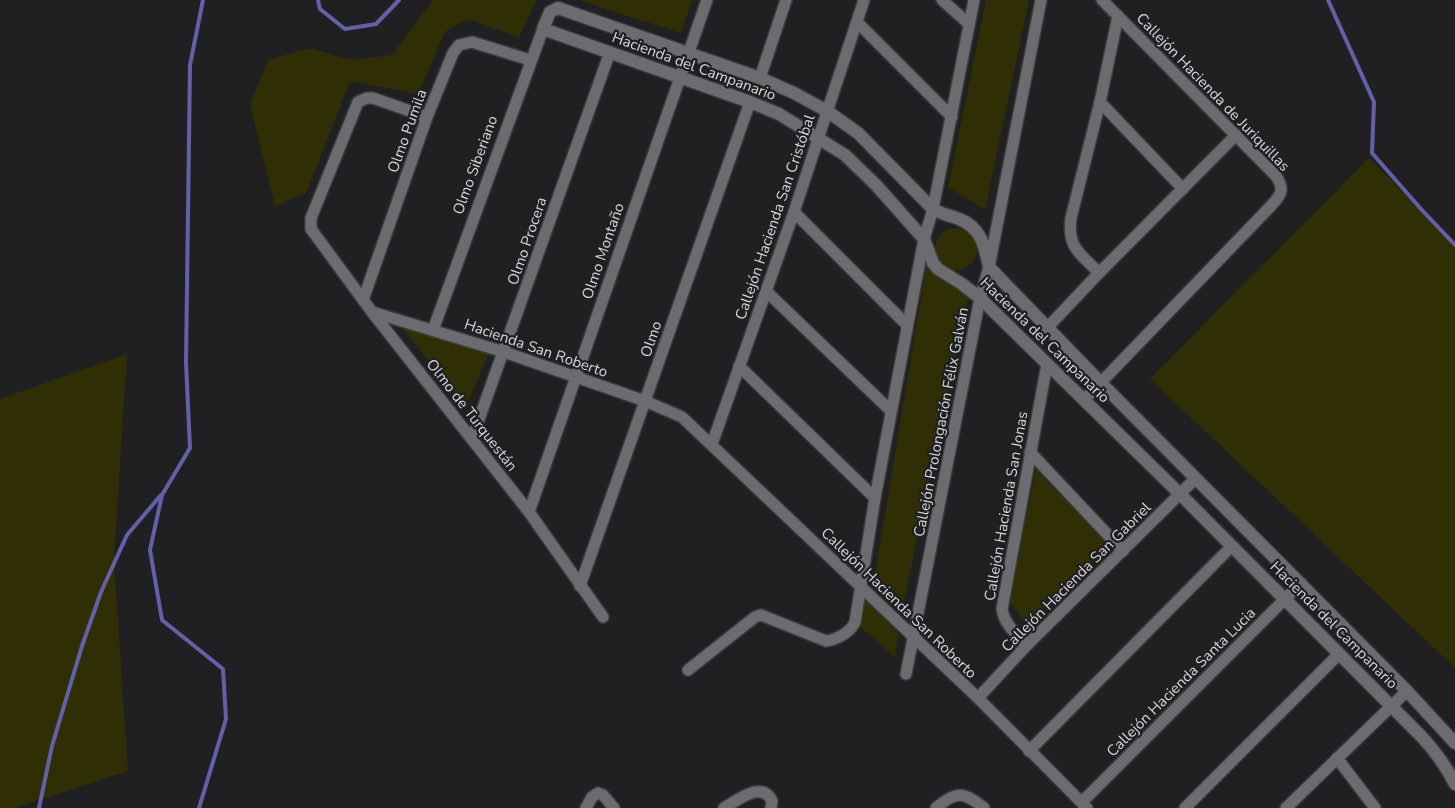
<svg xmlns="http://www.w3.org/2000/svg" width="1455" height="808" viewBox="0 0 1455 808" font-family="'Nunito Sans',sans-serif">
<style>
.green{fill:#2f2e04}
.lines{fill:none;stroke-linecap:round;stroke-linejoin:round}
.stream{stroke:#6260a8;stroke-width:4}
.minor-casing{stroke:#3b3b3e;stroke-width:14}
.tertiary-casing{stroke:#3b3b3e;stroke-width:15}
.minor{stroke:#6c6c70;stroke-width:11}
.tertiary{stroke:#6c6c70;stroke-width:12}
.labels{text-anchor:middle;stroke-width:4.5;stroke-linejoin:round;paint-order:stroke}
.street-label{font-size:15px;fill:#d6d7d9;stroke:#202023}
</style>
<rect width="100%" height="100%" fill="#202023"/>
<!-- green -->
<g class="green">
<path d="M433 0H537L519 37 468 19 445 32 418 94 350 81 307 192 275 207 250 105 268 60 310 48 352 60 392 55Z"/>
<path d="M578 0H692L681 33Z"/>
<path d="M986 0H1029L985 210 948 187Z"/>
<path d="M1369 158 1455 245V668L1150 379Z"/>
<circle cx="956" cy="249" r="21"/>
<path d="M926 267 969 293 904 601 875 575Z"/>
<path d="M393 316 489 353 466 406Z"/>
<path d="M127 354 114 561 128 771 14 808H0V399Z"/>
<path d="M1036 469 1110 546 1027 624 1010 602Z"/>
<path d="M864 599 898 632 895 657 860 627Z"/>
</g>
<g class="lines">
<!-- stream -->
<g class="stream">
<path d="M318 0 320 9 345 29 376 24 399 0"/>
<path d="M1328 0 1374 102 1372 153 1421 209 1455 245"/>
<path d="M39 808 52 746 82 646 101 592 127 535 161 495"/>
<path d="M199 808 226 719 223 669 162 620 150 550 162 495 190 448 186 363 190 65 203 0"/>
</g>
<!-- minor casing -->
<g class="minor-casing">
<g id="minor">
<path d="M942 0 969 24"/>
<path d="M857 22 952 117"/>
<path d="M760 78 786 0"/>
<path d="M1100 102 1183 189"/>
<path d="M427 117 373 98H367L358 102 311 218V229L372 312 529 512 603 617"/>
<path d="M794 212 907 325"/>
<path d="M1099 273C1080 253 1067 248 1071 218L1100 102 1118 16"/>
<path d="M766 291 891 411"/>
<path d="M363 300 427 117 453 53 459 45 472 42 530 60"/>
<path d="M372 312 504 352 645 401 682 417 978 698 1087 808"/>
<path d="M1047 328 1099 273 1236 135"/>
<path d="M433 330 543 29"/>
<path d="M739 366 875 498"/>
<path d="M1084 400 1267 210C1278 198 1287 192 1276 176L1102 0"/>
<path d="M472 439 610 52"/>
<path d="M712 444 794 212 864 0"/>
<path d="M1030 452 1123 551"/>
<path d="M529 512 707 0"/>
<path d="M580 586 750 102"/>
<path d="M1027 645C1017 635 1004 624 1002 609L1047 364"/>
<path d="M688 670 755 617 761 615 826 641C836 640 851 632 855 622L875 498 924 239 933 209 974 0"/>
<path d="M906 674 980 298 989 267 1041 0"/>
<path d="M978 698 1027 645 1196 478"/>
<path d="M1029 751 1232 546"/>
<path d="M1337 758 1375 808"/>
<path d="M1082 802 1301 583"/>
<path d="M586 808 592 797 598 793 603 795 614 808"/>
<path d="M724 808C738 800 762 780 772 801L771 808"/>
<path d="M936 808C957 790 964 792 984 808"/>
<path d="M1185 808 1339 654"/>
<path d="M1286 808 1407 691"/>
</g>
</g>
<!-- tertiary casing -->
<g class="tertiary-casing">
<path id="tertiary" d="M1455 743 1407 691 1100 382 989 267C985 247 981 227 959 219 949 215 941 214 933 209L858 133 827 111 794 93 760 78 558 8 550 12 543 29 750 102 779 114 845 155 876 185 924 239 933 263 938 269 962 284 980 298 1180 494 1421 736C1435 751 1446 766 1455 784"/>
</g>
<!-- minor -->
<use href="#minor" class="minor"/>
<!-- tertiary -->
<use href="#tertiary" class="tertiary"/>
</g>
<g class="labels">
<!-- street labels -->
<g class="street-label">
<text transform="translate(694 66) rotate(20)" y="5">Hacienda del Campanario</text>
<text transform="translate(1213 92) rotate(46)" y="5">Callejón Hacienda de Juriquillas</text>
<text transform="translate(407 131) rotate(-70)" y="5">Olmo Pumila</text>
<text transform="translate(475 165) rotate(-70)" y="5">Olmo Siberiano</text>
<text transform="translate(775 217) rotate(-71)" y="5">Callejón Hacienda San Cristóbal</text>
<text transform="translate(527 241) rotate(-71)" y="5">Olmo Procera</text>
<text transform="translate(603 251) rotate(-71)" y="5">Olmo Montaño</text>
<text transform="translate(651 339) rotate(-71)" y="5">Olmo</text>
<text transform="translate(1045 340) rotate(44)" y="5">Hacienda del Campanario</text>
<text transform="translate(536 348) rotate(19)" y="5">Hacienda San Roberto</text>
<text transform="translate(472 415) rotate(52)" y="5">Olmo de Turquestán</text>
<text transform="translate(941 422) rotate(-79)" y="5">Callejón Prolongación Félix Galván</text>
<text transform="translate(1006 506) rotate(-80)" y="5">Callejón Hacienda San Jonas</text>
<text transform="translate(1076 577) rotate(-45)" y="5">Callejón Hacienda San Gabriel</text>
<text transform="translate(899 603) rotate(44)" y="5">Callejón Hacienda San Roberto</text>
<text transform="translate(1334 625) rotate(45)" y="5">Hacienda del Campanario</text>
<text transform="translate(1181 682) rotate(-45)" y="5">Callejón Hacienda Santa Lucia</text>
</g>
</g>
</svg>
